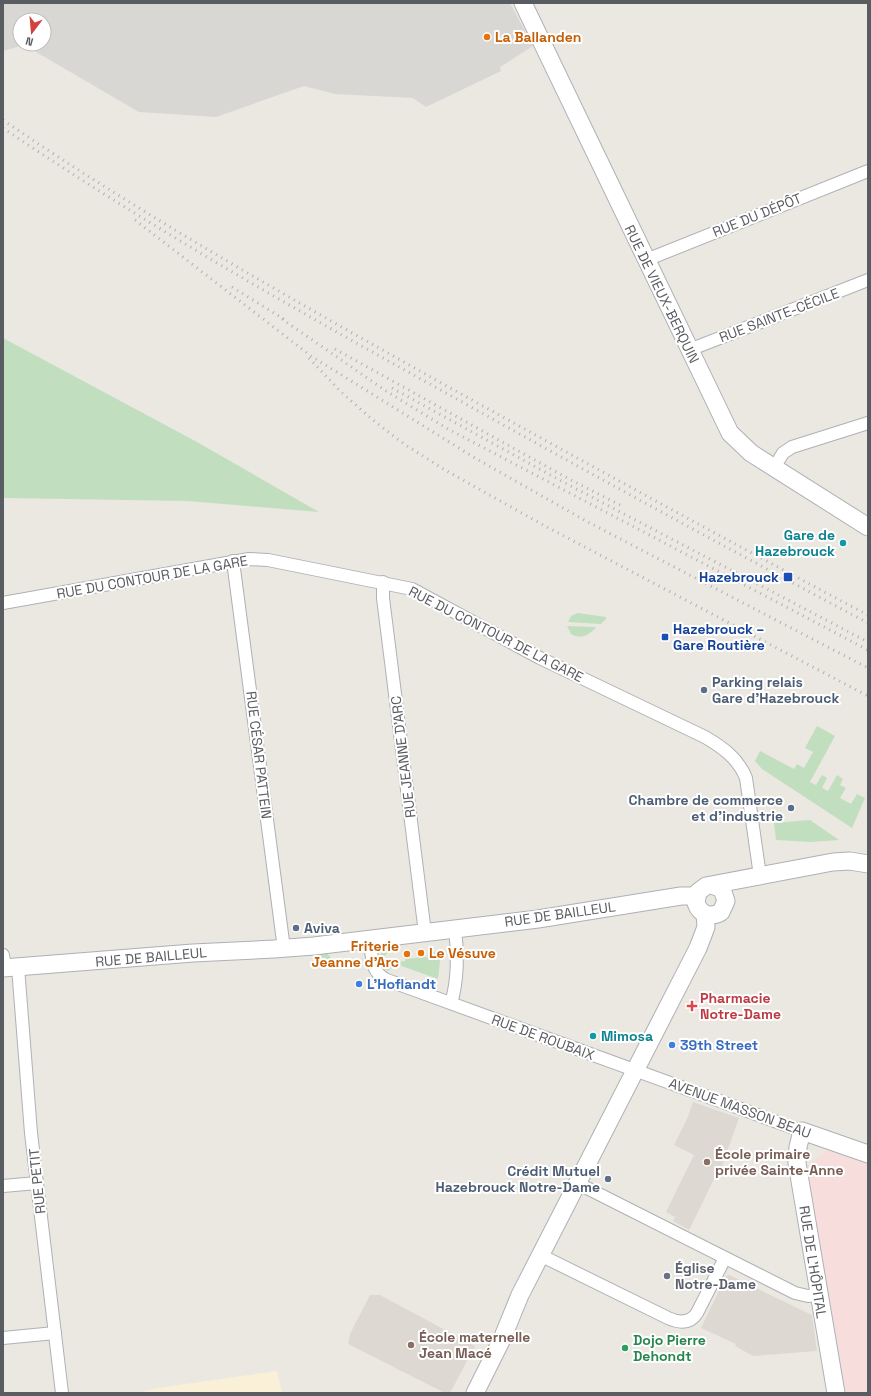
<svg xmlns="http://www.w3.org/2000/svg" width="871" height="1396" viewBox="0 0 871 1396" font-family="'Space Grotesk',sans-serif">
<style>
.commercial{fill:#f9f0d7}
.industrial{fill:#d9d7d3;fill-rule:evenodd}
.education{fill:#ddd9d2}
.medical{fill:#f7dedd}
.green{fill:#c1dfbf}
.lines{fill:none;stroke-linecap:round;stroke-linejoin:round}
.street-casing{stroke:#aeb1b5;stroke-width:14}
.secondary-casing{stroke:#adb0b5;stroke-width:19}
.street{stroke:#fff;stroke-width:12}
.secondary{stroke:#fff;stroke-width:17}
.rail{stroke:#afb0b0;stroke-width:3;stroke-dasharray:1 5;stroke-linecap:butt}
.food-dot{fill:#e8710a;stroke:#fff;stroke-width:1.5}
.culture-dot{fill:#0f9aa8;stroke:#fff;stroke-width:1.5}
.transit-dot{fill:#1a4fb4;stroke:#fff;stroke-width:1.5}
.service-dot{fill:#5c6f8a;stroke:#fff;stroke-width:1.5}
.shop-dot{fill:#3f7fe0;stroke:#fff;stroke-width:1.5}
.health-dot{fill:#e0444e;stroke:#fff;stroke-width:1.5}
.education-dot{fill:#8d6e63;stroke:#fff;stroke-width:1.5}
.worship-dot{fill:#6b7280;stroke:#fff;stroke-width:1.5}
.leisure-dot{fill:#2e9e5b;stroke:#fff;stroke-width:1.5}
.labels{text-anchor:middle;stroke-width:4;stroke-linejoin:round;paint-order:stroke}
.food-label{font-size:14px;font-weight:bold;fill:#c56008;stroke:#fff;text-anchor:start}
.street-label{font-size:14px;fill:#595c60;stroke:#fff}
.culture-label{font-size:14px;font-weight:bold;fill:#0d838f;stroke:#fff;text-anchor:end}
.transit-label{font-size:14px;font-weight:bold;fill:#164399;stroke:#fff;text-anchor:end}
.service-label{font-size:14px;font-weight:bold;fill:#4e5e75;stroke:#fff;text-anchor:start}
.shop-label{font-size:14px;font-weight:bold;fill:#366cbe;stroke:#fff;text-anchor:start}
.health-label{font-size:14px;font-weight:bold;fill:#be3a42;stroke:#fff;text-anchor:start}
.education-label{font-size:14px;font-weight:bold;fill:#785e54;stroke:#fff;text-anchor:start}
.worship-label{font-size:14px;font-weight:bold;fill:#5b616d;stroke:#fff;text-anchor:start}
.leisure-label{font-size:14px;font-weight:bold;fill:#27864d;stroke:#fff;text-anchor:start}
</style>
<rect width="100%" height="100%" fill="#eae8e1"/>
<!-- commercial -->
<path class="commercial" d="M277 1371 282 1393H138L158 1388Z"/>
<!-- industrial -->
<path class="industrial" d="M3 3H510L533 46 500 67 501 71 426 107 413 98 335 94 304 86 216 117 139 112 24 45 3 51ZM20 20H44V44H20Z"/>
<!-- education -->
<g class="education">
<path d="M693 1102 739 1118 721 1169H719L689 1230 673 1221 675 1217 666 1212 694 1155 674 1145 687 1119Z"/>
<path d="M729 1275 812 1315 817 1351 753 1356 735 1346 736 1344 701 1328 726 1276Z"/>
<path d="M370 1295H380L475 1346 450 1393H445L348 1344 350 1334Z"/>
</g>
<!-- medical -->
<path class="medical" d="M828 1150 868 1165V1393H845L806 1167Z"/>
<!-- green -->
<g class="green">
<path d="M3 338 197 442 319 512 188 501 3 498Z"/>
<path d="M578 613 606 617V619L601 624 568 622 571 616Z"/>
<path d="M567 626 595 627 596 628C588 635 581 640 571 634Z"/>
<path d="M817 726 835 736 810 782 816 785 822 775 827 778 822 788 828 791 837 775 843 779 840 785 846 788 840 798 851 804 857 794 865 798 852 828 762 769 755 761 760 751 794 769 797 764 804 768 813 752 805 748Z"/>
<path d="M810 820 839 840 810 842 776 840 774 823Z"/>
<path d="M391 944 393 947 378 963 382 950Z"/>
<path d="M441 951 438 979 396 964 388 971 384 968 387 963 405 961V959L427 957 428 952Z"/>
<path d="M326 952 333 960 332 963 319 958V953Z"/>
</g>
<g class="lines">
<!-- street casing -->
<g class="street-casing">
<g id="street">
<path d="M646 260 868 171"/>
<path d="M689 350 868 280"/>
<path d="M774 468 783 453 792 447 868 423"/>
<path d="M233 561 284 949"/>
<path d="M383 582V598L425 933"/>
<path d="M3 603 249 559 268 560 412 589 540 658 705 737C722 747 738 758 746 778L760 876"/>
<path d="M370 939C372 956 370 972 387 980L802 1131"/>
<path d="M3 955 5 968"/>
<path d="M18 967 31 1133 62 1393"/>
<path d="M451 1003C458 981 458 951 455 929"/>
<path d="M577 1183 795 1293 808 1296 818 1295"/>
<path d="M3 1186 37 1183"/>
<path d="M540 1255 668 1318C679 1323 690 1324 697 1313L725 1258"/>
<path d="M3 1338 55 1333"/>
</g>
</g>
<!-- secondary casing -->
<g class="secondary-casing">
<g id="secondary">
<path d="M523 3 730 433 751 453 868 527"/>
<path d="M712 885 722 889 726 901 721 912C711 918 700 915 696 903L698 892 706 886 833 862 850 861 868 864"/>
<path d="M3 968 193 953 274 949 314 946 538 919 681 896H696"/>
<path d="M475 1393 502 1339 520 1295 698 948 706 927 705 914"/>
<path d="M836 1393 797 1163 798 1147 802 1131 868 1154"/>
</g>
</g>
<!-- street -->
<use href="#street" class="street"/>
<!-- secondary -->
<use href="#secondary" class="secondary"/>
<!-- rail -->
<g class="rail">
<path d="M3 120C145 217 295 301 445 385 586 463 726 540 868 615"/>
<path d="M3 128C143 223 289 306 437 388 580 468 723 546 868 623"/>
<path d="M135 220 311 356 475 458 586 521 868 668"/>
<path d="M232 287 287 321"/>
<path d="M282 319 386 391 448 429 868 650"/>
<path d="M335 349 569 479 624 507"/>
<path d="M309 358 340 391 373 420 404 444 445 470 545 526 868 696"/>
<path d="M392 388 565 483 868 642"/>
</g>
</g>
<!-- markers -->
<g class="food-dot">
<circle cx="487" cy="37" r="4"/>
<circle cx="421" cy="953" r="4"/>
<circle cx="407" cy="954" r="4"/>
</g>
<g class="culture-dot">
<circle cx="843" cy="543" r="4"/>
<circle cx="593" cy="1036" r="4"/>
</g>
<g class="transit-dot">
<rect x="783" y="572" width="10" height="10" rx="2"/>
<rect x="661" y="633" width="8" height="8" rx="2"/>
</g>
<g class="service-dot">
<circle cx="704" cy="690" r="4"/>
<circle cx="791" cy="808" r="4"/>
<circle cx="296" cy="928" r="4"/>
<circle cx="608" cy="1179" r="4"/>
</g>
<g class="shop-dot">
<circle cx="359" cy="984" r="4"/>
<circle cx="672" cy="1045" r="4"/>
</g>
<path class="health-dot" d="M690 1000h4v4h4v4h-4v4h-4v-4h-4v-4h4z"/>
<g class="education-dot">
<circle cx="707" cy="1162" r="4"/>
<circle cx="411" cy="1345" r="4"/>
</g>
<circle class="worship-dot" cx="667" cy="1276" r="4"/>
<circle class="leisure-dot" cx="625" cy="1348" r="4"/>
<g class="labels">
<!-- food labels -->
<g class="food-label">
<text x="495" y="42">La Ballanden</text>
<text x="399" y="951" text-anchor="end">Friterie<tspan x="399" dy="16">Jeanne d'Arc</tspan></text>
<text x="429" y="958">Le Vésuve</text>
</g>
<!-- street labels -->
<g class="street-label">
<text transform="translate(757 215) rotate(-22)" y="5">RUE DU DÉPÔT</text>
<text transform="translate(662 294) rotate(64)" y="5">RUE DE VIEUX-BERQUIN</text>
<text transform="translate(779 315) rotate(-21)" y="5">RUE SAINTE-CÉCILE</text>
<text transform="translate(152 577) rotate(-10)" y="5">RUE DU CONTOUR DE LA GARE</text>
<text transform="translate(496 634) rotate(27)" y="5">RUE DU CONTOUR DE LA GARE</text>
<text transform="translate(259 755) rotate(83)" y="5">RUE CÉSAR PATTEIN</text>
<text transform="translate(403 757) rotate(-97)" y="5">RUE JEANNE D'ARC</text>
<text transform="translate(560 914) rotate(-8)" y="5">RUE DE BAILLEUL</text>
<text transform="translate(151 957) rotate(-5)" y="5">RUE DE BAILLEUL</text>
<text transform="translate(543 1037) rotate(20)" y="5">RUE DE ROUBAIX</text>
<text transform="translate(740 1108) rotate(20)" y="5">AVENUE MASSON BEAU</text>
<text transform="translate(37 1181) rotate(-96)" y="5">RUE PETIT</text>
<text transform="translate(813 1262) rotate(81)" y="5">RUE DE L'HÔPITAL</text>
</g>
<!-- culture labels -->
<g class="culture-label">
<text x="835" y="540">Gare de<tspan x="835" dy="16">Hazebrouck</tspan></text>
<text x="601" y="1041" text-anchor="start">Mimosa</text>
</g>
<!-- transit labels -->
<g class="transit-label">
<text x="779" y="582">Hazebrouck</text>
<text x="673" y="634" text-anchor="start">Hazebrouck –<tspan x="673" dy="16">Gare Routière</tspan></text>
</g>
<!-- service labels -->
<g class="service-label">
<text x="712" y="687">Parking relais<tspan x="712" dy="16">Gare d'Hazebrouck</tspan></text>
<text x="783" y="805" text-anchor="end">Chambre de commerce<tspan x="783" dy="16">et d'industrie</tspan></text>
<text x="304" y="933">Aviva</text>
<text x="600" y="1176" text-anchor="end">Crédit Mutuel<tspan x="600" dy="16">Hazebrouck Notre-Dame</tspan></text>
</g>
<!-- shop labels -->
<g class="shop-label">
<text x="367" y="989">L'Hoflandt</text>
<text x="680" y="1050">39th Street</text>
</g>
<!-- health labels -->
<g class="health-label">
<text x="700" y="1003">Pharmacie<tspan x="700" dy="16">Notre-Dame</tspan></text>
</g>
<!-- education labels -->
<g class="education-label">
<text x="715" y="1159">École primaire<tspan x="715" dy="16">privée Sainte-Anne</tspan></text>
<text x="419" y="1342">École maternelle<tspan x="419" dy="16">Jean Macé</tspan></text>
</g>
<!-- worship labels -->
<g class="worship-label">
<text x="675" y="1273">Église<tspan x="675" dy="16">Notre-Dame</tspan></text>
</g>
<!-- leisure labels -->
<g class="leisure-label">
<text x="633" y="1345">Dojo Pierre<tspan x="633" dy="16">Dehondt</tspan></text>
</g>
</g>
<!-- border -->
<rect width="871" height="1396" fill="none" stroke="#595c60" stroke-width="8"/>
<!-- north arrow -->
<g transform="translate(32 32) rotate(196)"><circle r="19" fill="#ffffff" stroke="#bdbebf"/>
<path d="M0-3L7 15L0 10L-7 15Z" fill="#d3433d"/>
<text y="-6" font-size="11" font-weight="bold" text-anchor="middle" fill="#595c60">N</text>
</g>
</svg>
